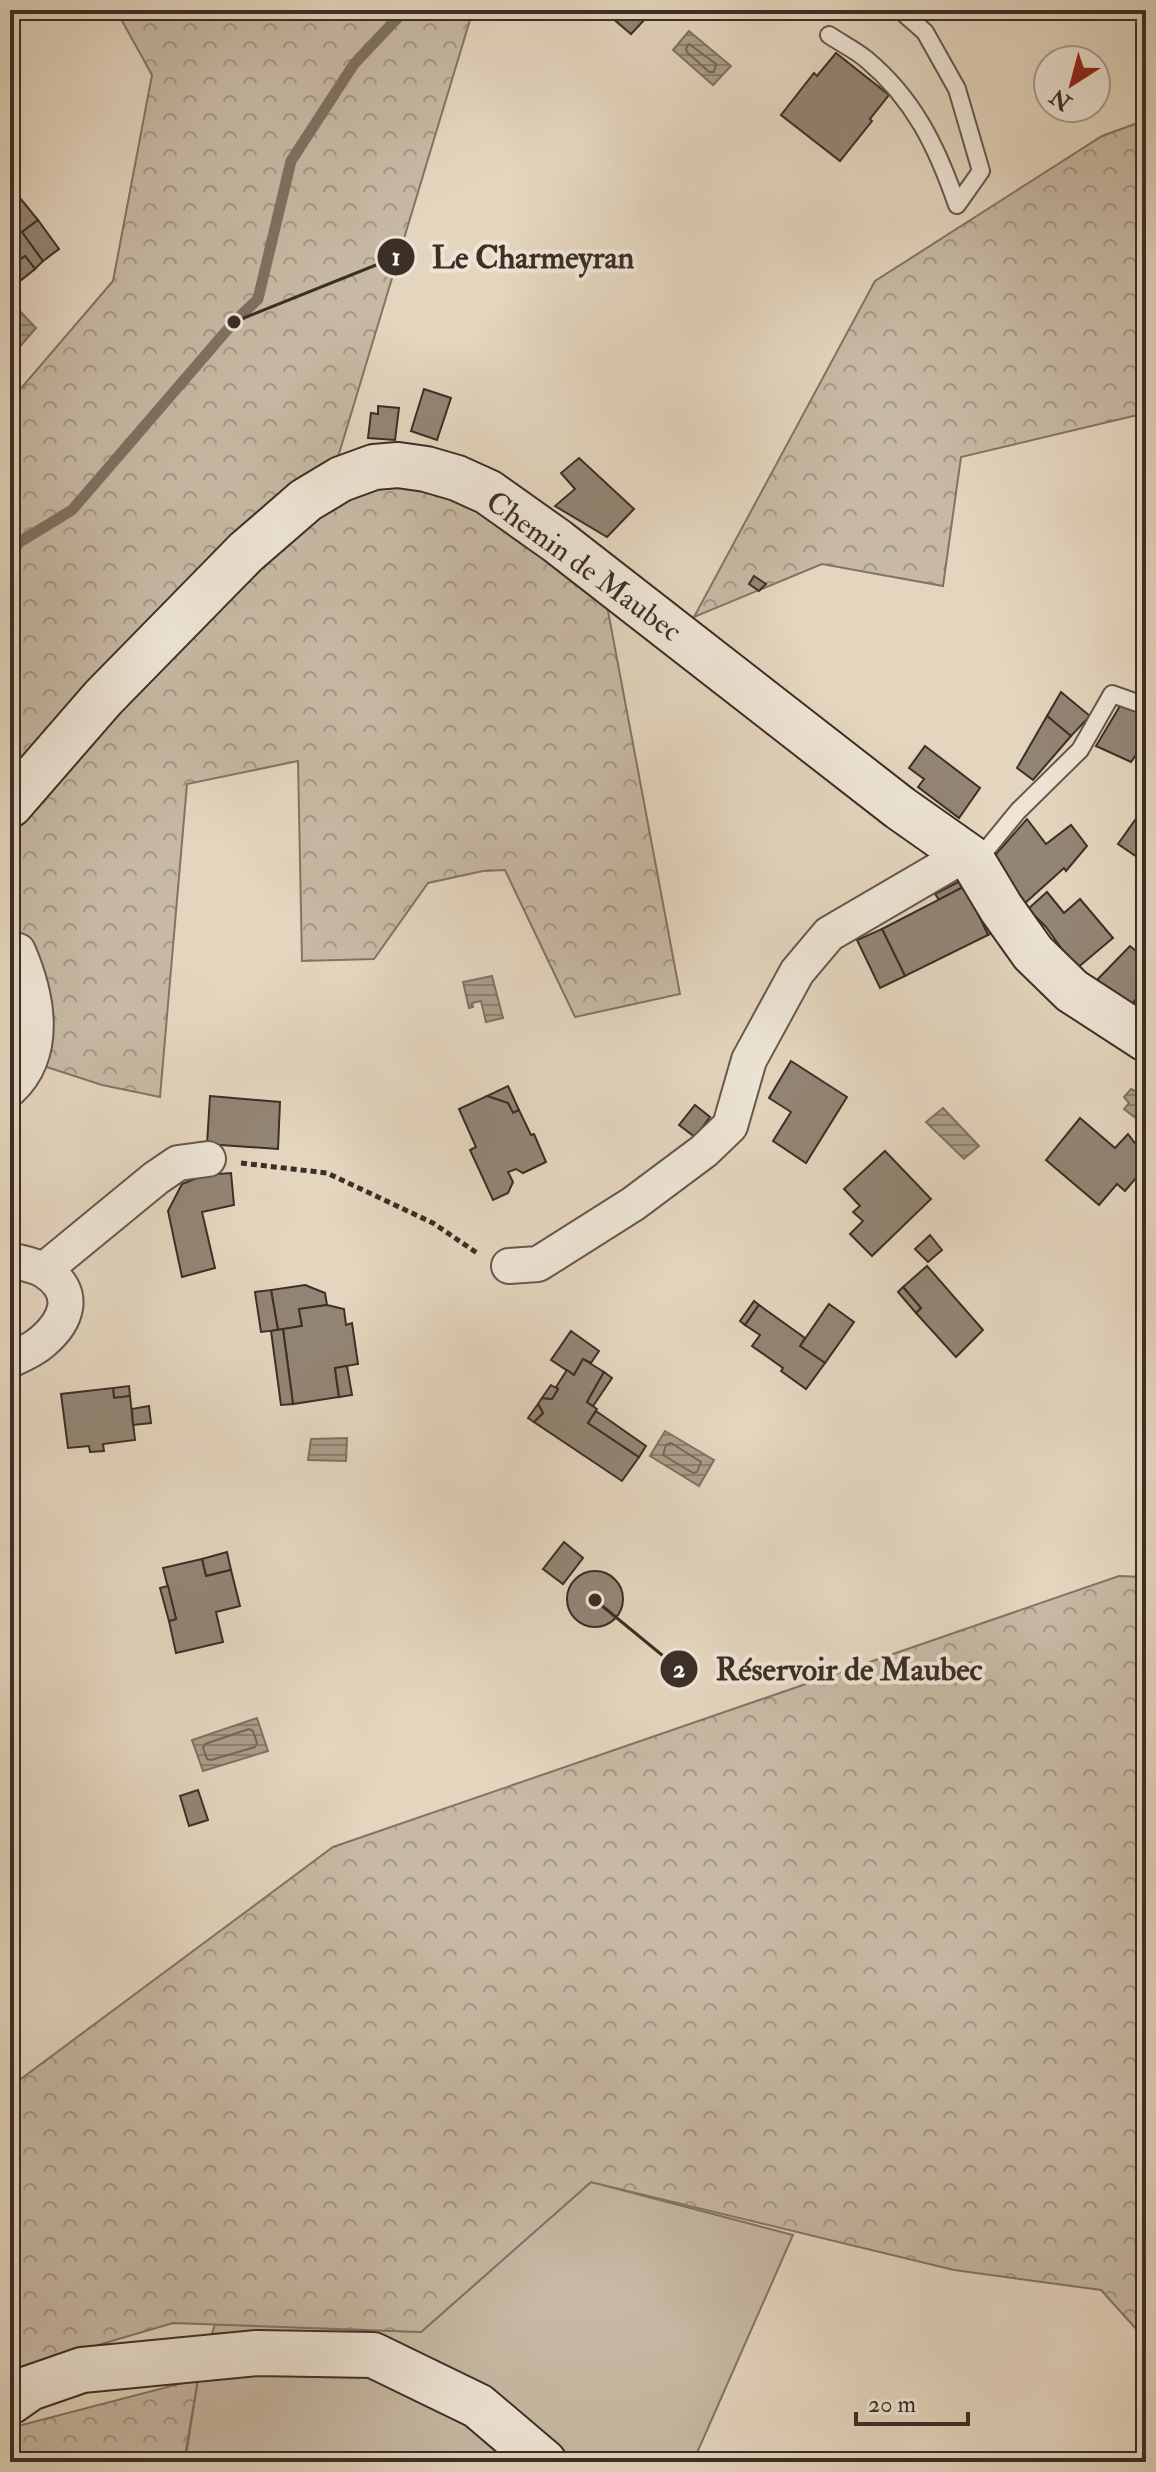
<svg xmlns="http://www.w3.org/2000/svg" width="1156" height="2472" viewBox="0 0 1156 2472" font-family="'IM FELL Double Pica',serif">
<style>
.green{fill:#c7b9a4;stroke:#827465;stroke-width:2}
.forest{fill:url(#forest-crowns);stroke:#827465;stroke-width:2}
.water{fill:url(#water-rules);stroke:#7f7162;stroke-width:2}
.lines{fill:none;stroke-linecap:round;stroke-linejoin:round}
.shore{stroke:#746658;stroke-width:2}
.stream{stroke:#7f7162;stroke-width:11}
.building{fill:#938575;stroke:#3c2f26;stroke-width:2}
.lane-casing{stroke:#66584c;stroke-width:20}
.street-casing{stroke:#66584c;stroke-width:38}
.secondary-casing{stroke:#3c2f26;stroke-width:48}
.path{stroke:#3c2f26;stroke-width:5;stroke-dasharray:6 4;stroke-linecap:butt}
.lane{stroke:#ede4d5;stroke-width:16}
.street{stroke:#ede4d5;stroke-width:34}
.secondary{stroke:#ede4d5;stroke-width:44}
.labels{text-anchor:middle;stroke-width:8;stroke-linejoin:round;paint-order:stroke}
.street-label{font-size:30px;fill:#3c2f26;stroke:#ede4d5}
.leader{fill:none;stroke:#3c2f26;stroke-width:3}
.callout-dot{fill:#3c2f26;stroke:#ede4d5;stroke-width:3}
.mark-label{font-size:24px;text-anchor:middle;font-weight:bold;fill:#fff}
.callout-label{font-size:32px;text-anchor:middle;font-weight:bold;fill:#3c2f26;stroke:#ede4d5;stroke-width:8;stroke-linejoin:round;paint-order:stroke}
</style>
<defs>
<pattern id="forest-crowns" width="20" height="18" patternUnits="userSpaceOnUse" patternTransform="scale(2)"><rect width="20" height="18" fill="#c7b9a4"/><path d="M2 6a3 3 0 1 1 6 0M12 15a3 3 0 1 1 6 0" fill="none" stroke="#a39785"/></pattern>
<pattern id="water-rules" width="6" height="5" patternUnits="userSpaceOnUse" patternTransform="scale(2)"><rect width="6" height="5" fill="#ab9d8a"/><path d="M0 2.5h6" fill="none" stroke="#8c8071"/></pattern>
</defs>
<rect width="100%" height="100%" fill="#e4d5be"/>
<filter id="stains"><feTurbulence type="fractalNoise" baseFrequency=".0025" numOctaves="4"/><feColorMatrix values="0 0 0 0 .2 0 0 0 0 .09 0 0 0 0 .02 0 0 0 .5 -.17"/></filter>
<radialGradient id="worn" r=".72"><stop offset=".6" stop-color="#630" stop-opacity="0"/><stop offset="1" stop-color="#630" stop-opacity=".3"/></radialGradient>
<!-- green -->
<path class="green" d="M591 2182 793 2235 693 2462H185L198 2379 215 2324 421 2332Z"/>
<!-- forest -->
<g class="forest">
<path d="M116 10H473L335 467 487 508 605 595 680 994 575 1017 505 870 483 871 428 883 374 959 302 961 298 761 187 784 160 1097 102 1085 22 1059 10 984V401L113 281 152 75Z"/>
<path d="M1146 120V413L961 457 943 586 822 564 694 617 875 281 1102 136Z"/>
<path d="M1119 1576 1146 1577V2340L1101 2290 954 2270 591 2182 421 2332 173 2323 10 2371V2087L333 1847Z"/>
<path d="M198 2379 184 2462H10V2428Z"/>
</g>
<!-- water -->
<g class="water">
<path d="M689 31 731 66 713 85 673 50Z"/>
<path d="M16 307 36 328 10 358V313Z"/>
<path d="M492 976 503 1018 486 1022 481 1001 472 1003 473 1007 469 1008 463 982Z"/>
<path d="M1131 1089 1137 1092 1141 1089 1146 1092V1126L1124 1109 1129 1103 1124 1097Z"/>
<path d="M943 1108 979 1146 964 1159 926 1122Z"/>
<path d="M665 1431 714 1460 699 1486 650 1456Z"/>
<path d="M347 1438 346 1461 308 1460 311 1439Z"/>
<path d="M257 1718 268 1751 203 1771 192 1740Z"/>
</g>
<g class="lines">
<!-- shore -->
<g class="shore">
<path d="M689 44 716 64 714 72H709L687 52 686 48Z"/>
<path d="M671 1443 701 1462 697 1472 693 1473 663 1455 666 1445Z"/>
<path d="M249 1729 253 1731 257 1743 255 1747 211 1760 207 1759 203 1748 205 1744Z"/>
</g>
<!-- stream -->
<path class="stream" d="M10 562 18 543 72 510 234 322 258 299 291 161 354 64 405 10"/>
</g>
<!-- building -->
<g class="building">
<path d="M607 10H639L647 17 631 34 605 12Z"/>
<path d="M836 53 889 95 870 119 872 121 840 161 781 115 814 73 817 76Z"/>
<path d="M11 187 38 220 22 232 43 261 35 269 25 256 10 267Z"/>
<path d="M38 220 59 249 43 261 22 232Z"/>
<path d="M25 256 35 269 15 285 10 278V267Z"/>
<path d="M424 389 451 398 437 440 411 431Z"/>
<path d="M378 406 399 408 395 440 368 438 371 413 378 414Z"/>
<path d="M579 458 634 509 607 537 555 506 575 489 561 473Z"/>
<path d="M754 576 766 584 759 591 749 584Z"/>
<path d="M1061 692 1090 716 1071 736 1047 716Z"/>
<path d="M1123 701 1146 715V740L1131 762 1096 746Z"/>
<path d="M1047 716 1071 736 1033 780 1017 768Z"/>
<path d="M925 746 980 788 959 818 918 787 924 779 909 768Z"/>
<path d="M1140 813 1146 817V863L1118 844Z"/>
<path d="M1027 819 1046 844 1071 825 1087 846 1066 871 1064 868 1024 904 989 862Z"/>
<path d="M966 878 998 929 988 935 965 886 939 900 935 894Z"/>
<path d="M965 886 988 935 905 976 882 929Z"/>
<path d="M1047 892 1064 913 1080 899 1113 938 1076 969 1046 927 1028 909Z"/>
<path d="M882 929 905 976 880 988 857 940Z"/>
<path d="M1130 946 1146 959V985L1129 1009 1094 983Z"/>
<path d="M1146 985V1005L1139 1015 1129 1009Z"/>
<path d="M791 1061 847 1097 806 1163 773 1141 791 1112 769 1098Z"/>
<path d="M508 1086 519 1110 513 1113 508 1103 487 1096Z"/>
<path d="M210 1096 280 1102 278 1149 207 1144Z"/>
<path d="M487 1096 508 1103 513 1113 519 1110 531 1135 534 1134 546 1162 523 1173 516 1169 508 1172 513 1182 508 1193 493 1200 470 1150 476 1147 459 1109Z"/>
<path d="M695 1105 710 1117 695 1137 679 1125Z"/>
<path d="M1080 1118 1115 1148 1128 1134 1146 1158V1166L1125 1191 1117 1184 1099 1205 1046 1160Z"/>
<path d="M885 1151 931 1199 872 1256 850 1234 863 1221 853 1212 860 1206 844 1189Z"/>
<path d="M231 1173 234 1205 202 1212 215 1268 182 1277 168 1211 182 1184 205 1175Z"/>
<path d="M930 1235 942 1250 928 1262 915 1249Z"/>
<path d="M927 1266 983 1330 956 1357 916 1313 921 1308 903 1287Z"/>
<path d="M305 1285 325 1293 327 1305 299 1309 302 1326 278 1330 271 1290Z"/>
<path d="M903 1287 921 1308 916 1313 898 1292Z"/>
<path d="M271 1290 278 1330 261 1332 255 1292Z"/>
<path d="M754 1301 759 1305 745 1325 740 1321Z"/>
<path d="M829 1304 854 1322 825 1363 800 1346Z"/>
<path d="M327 1305 344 1309 346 1325 352 1323 358 1364 335 1368 339 1397 293 1404 283 1329 302 1326 299 1309Z"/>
<path d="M759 1305 805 1338 800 1346 825 1363 806 1389 781 1371 783 1368 752 1346 760 1335 745 1325Z"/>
<path d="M283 1329 293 1404 281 1405 271 1331Z"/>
<path d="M571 1331 599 1351 591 1363 583 1359 574 1375 551 1360Z"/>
<path d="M583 1359 604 1372 587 1402 597 1409 588 1423 639 1457 622 1481 534 1422 543 1413 538 1404 542 1398 552 1399 558 1389 556 1387 567 1370 574 1375Z"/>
<path d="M347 1366 352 1395 339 1397 335 1368Z"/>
<path d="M604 1372 612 1378 593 1406 587 1402Z"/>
<path d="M551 1385 558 1389 552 1399 542 1398Z"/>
<path d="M129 1386 130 1396 114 1398 113 1388Z"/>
<path d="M113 1388 114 1398 130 1396 135 1440 103 1444 104 1451 90 1452 89 1446 68 1448 61 1394Z"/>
<path d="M538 1404 543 1413 534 1422 528 1418Z"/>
<path d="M149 1406 151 1423 133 1425 132 1409Z"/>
<path d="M596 1411 646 1446 639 1457 588 1423Z"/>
<path d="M564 1542 583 1558 563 1584 543 1569Z"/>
<path d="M227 1552 231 1570 206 1576 202 1559Z"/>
<path d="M202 1559 206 1576 231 1570 240 1606 216 1612 223 1642 176 1653 169 1621 176 1619 163 1568Z"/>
<circle cx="595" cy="1599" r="28"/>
<path d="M168 1586 176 1619 169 1621 160 1588Z"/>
<path d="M198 1790 208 1820 189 1826 180 1796Z"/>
</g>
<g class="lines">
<!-- lane casing -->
<g class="lane-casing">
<g id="lane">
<path d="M829 35C841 43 855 50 866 59 914 99 937 147 957 205L981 171 957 89 925 32 900 10"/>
<path d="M972 857 986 850 1018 811 1080 750 1112 694 1146 706"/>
</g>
</g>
<!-- street casing -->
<g class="street-casing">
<g id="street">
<path d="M10 948 18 951C37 995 49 1052 10 1089"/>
<path d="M10 1260C21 1263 36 1265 45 1271 78 1292 67 1321 42 1342 33 1350 21 1355 10 1360"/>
<path d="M509 1266 538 1264 633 1204 704 1151 730 1126 749 1060 797 972 829 934 954 861 971 858"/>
<path d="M44 1270 156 1178 178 1163 208 1159"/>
</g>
</g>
<!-- secondary casing -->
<g class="secondary-casing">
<g id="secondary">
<path d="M10 805 103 698 246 552 306 500 341 479 374 467 398 465 426 469 457 478 488 492 557 541 900 808 971 858 1001 908 1033 953 1072 991 1146 1039"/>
<path d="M10 2402 30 2388 82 2370 257 2353 373 2355 478 2406 544 2462"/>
</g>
</g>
<!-- path -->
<path class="path" d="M241 1163 327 1173 433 1223 477 1253"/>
<!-- lane -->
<use href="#lane" class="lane"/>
<!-- street -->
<use href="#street" class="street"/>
<!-- secondary -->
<use href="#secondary" class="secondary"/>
</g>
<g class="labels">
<!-- street labels -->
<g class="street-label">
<text transform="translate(584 566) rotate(36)" y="10">Chemin de Maubec</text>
</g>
</g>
<!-- callouts -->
<path class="leader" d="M234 322L396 257M595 1600L679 1669"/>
<g class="callout-dot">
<circle cx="234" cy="322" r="8"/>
<circle cx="595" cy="1600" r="8"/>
<circle cx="396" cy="257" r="20"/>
<circle cx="679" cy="1669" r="20"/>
</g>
<g class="mark-label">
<text x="396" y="265">1</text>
<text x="679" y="1677">2</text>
</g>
<g class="callout-label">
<text x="533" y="268">Le Charmeyran</text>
<text x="849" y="1680">Réservoir de Maubec</text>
</g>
<!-- margin -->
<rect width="1156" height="2472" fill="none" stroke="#e4d5be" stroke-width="40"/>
<rect x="12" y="12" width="1132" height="2448" fill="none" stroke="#3c2f26" stroke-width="4"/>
<rect x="20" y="20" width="1116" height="2432" fill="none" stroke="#3c2f26" stroke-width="2"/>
<!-- north arrow -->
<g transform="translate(1072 84) rotate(216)"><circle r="38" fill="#ede4d5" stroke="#a69c8f" stroke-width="2"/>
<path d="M0-6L14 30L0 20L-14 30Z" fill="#8f2418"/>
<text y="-12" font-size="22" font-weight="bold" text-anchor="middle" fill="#3c2f26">N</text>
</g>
<!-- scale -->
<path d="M856 2412v12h112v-12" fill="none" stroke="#3c2f26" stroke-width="4"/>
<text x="868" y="2412" font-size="24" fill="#3c2f26" stroke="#ede4d5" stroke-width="6" paint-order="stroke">20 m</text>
<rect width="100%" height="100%" filter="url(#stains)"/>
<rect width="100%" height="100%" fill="url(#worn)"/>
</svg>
